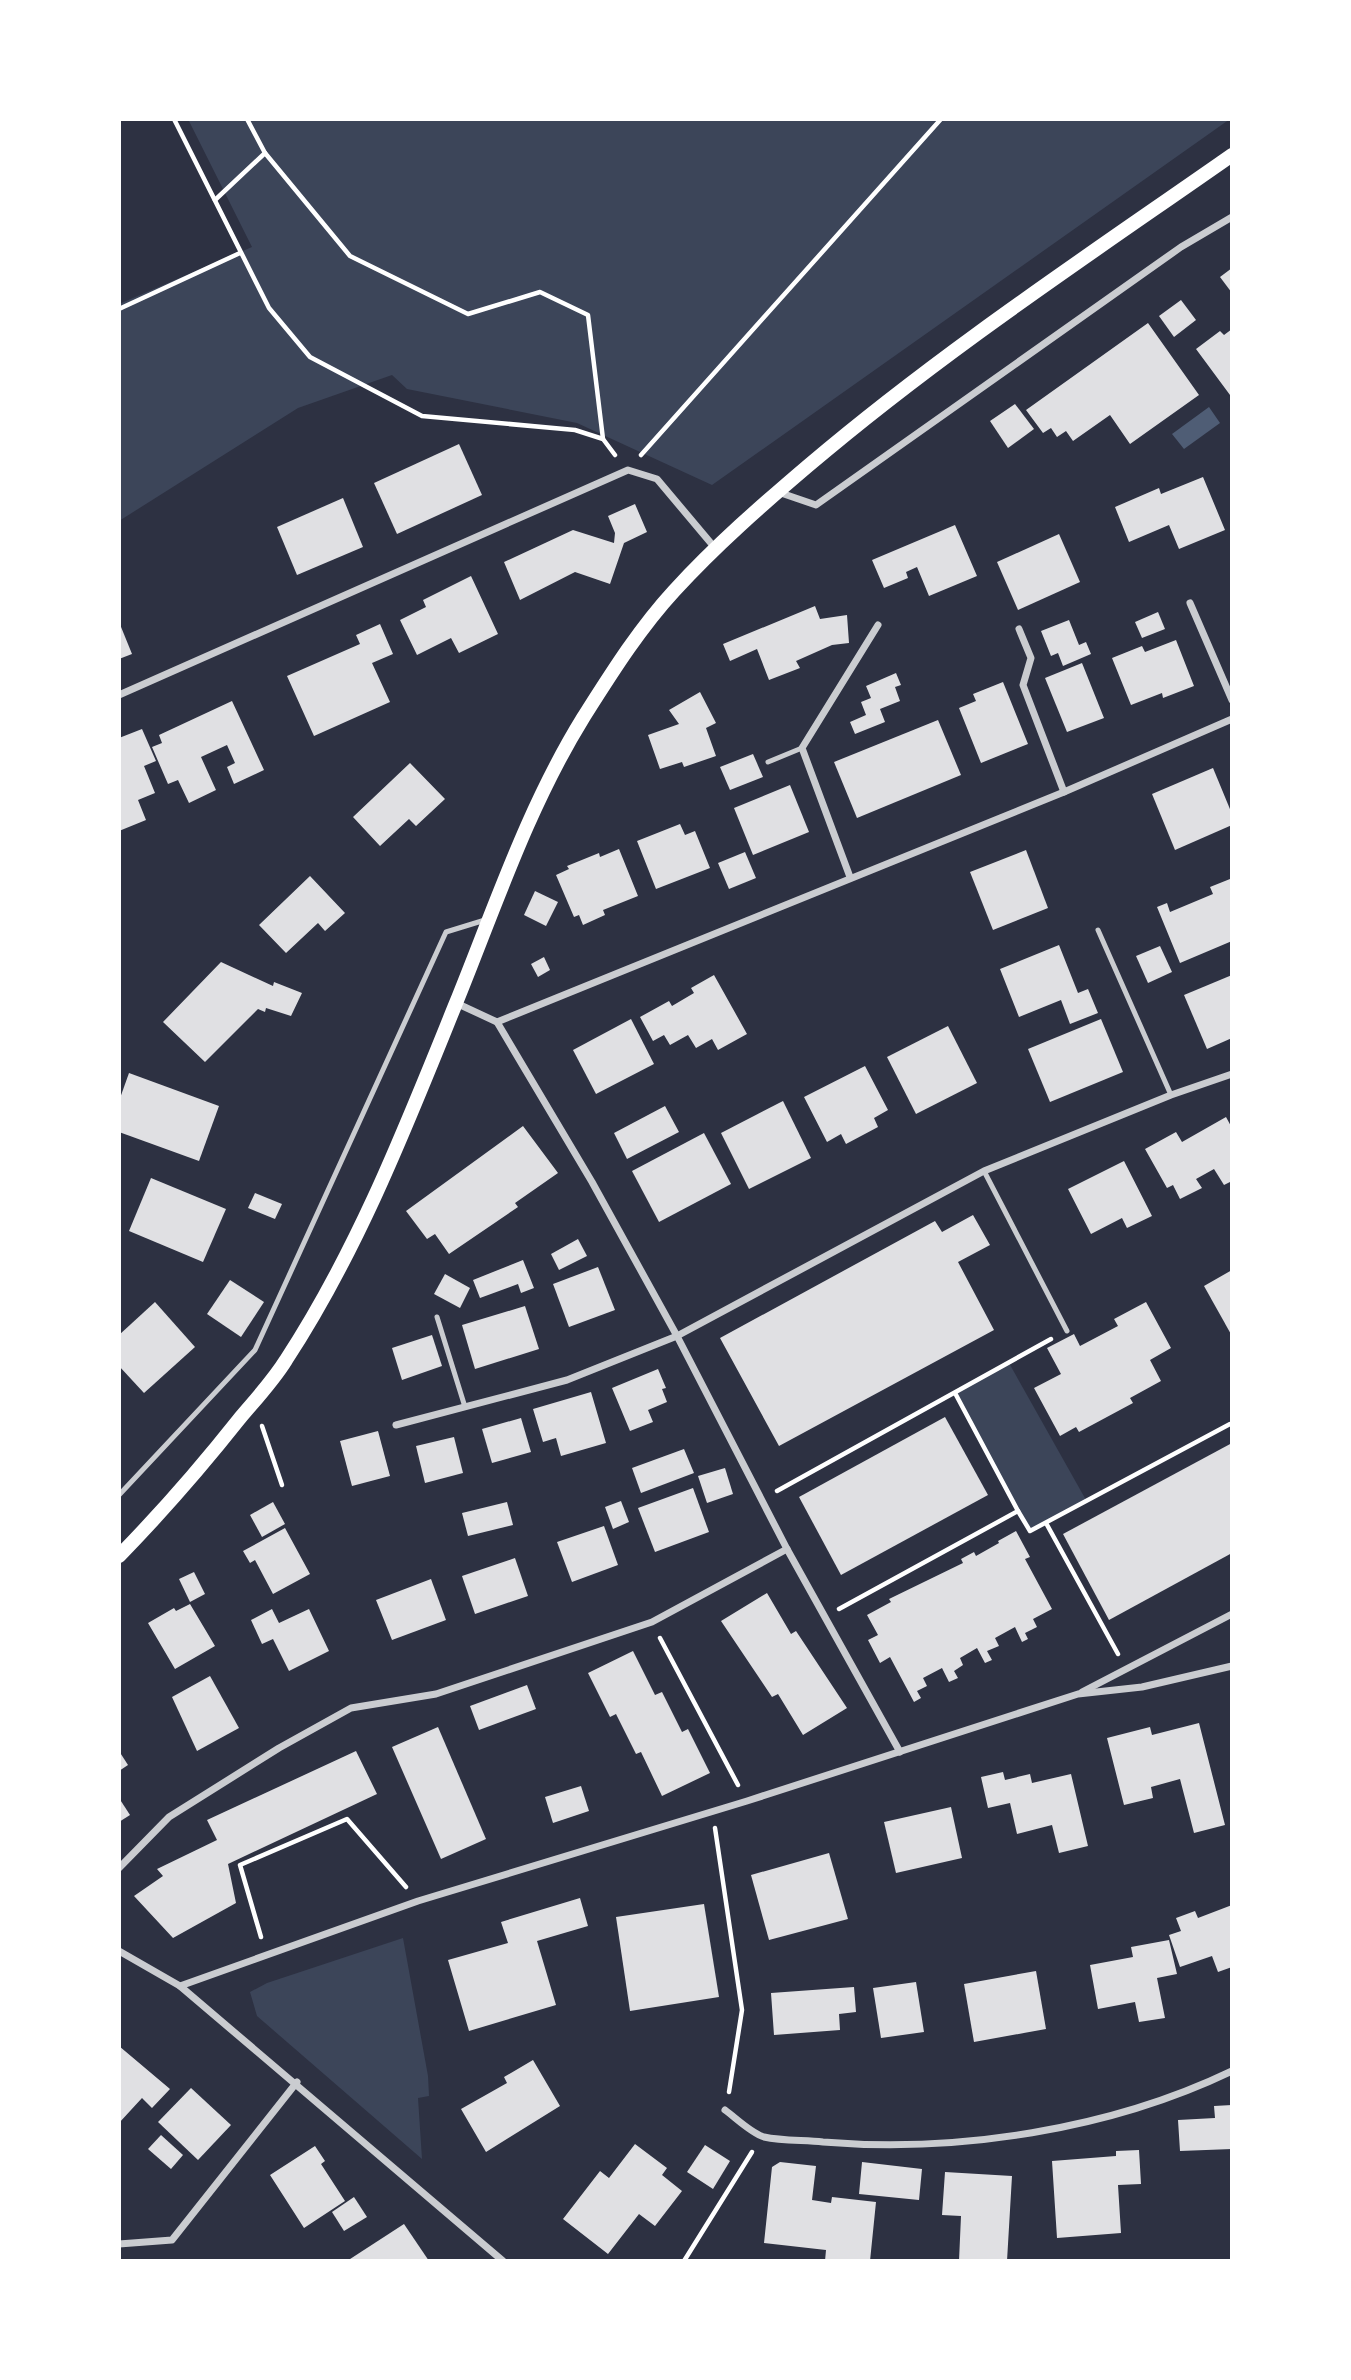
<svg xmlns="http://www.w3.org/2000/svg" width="1351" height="2380" viewBox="0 0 1351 2380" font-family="'Alegreya Sans',sans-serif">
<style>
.green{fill:#3c4559}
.water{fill:#4f5d75}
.building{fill:#e0e0e3}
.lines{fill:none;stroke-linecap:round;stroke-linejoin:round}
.path{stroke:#fff;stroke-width:4.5}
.service{stroke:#caccd0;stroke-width:5}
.minor{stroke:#caccd0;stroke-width:7}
.secondary{stroke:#fff;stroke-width:14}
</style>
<rect width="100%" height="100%" fill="#2d3142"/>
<!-- green -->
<g class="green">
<path d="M188 119H1230L712 485 577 423 407 389 392 375 298 408 119 521V304L252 247Z"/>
<path d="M1009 1363 1086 1500 1030 1531 955 1393Z"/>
<path d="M403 1938 428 2076 429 2096 418 2098 422 2159 257 2016 250 1992 267 1983Z"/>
</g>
<!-- water -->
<path class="water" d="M1209 407 1220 423 1184 449 1172 434Z"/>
<!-- building -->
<g class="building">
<path d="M1232 268V293L1220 277Z"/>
<path d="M1181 300 1196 320 1174 337 1159 316Z"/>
<path d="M1148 323 1199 395 1130 444 1110 415 1073 441 1066 431 1057 437 1051 428 1043 433 1026 410Z"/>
<path d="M1232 329V393L1230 395 1196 349 1220 331 1224 335Z"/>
<path d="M1015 404 1034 429 1008 448 990 421Z"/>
<path d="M459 444 482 495 397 534 374 483Z"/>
<path d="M1203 477 1225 530 1179 549 1169 525 1129 542 1115 507 1159 488 1161 494Z"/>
<path d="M343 498 363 547 297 575 277 527Z"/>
<path d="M635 504 647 532 624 543 610 584 575 572 520 600 504 562 573 530 614 543 615 533 608 516Z"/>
<path d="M955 525 977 576 929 596 917 567 906 572 908 578 884 588 872 560Z"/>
<path d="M1059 534 1080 582 1018 610 997 562Z"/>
<path d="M471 576 498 634 459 653 451 638 417 655 400 620 426 607 423 600Z"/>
<path d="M815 606 820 619 847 615 849 643 832 645 796 661 800 668 769 680 757 649 730 661 723 644Z"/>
<path d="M1158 612 1165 629 1142 638 1135 622Z"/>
<path d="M1069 620 1079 645 1086 642 1091 654 1063 666 1058 653 1051 656 1041 631Z"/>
<path d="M119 622 132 654 119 659Z"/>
<path d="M380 624 393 654 372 663 390 702 314 736 287 676 360 644 356 635Z"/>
<path d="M1176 640 1194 686 1163 698 1162 693 1131 705 1112 658 1142 646 1145 652Z"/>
<path d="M1082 663 1104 718 1067 732 1045 678Z"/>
<path d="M896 673 901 685 895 687 900 701 880 709 885 722 855 734 850 722 866 715 861 702 871 698 866 686Z"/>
<path d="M1003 682 1028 744 981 763 959 708 976 701 973 694Z"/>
<path d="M700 692 716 723 706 728 716 756 684 767 682 762 660 769 648 735 679 724 669 710Z"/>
<path d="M232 701 264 770 234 784 227 767 235 763 227 745 201 757 216 790 189 803 178 780 168 784 152 747 162 743 159 735Z"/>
<path d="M938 720 961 775 857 818 834 762Z"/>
<path d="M142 729 156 761 144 766 155 793 138 800 146 820 119 831V738Z"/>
<path d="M753 754 763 777 730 790 720 767Z"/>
<path d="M410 763 445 799 416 826 409 819 380 846 353 817Z"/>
<path d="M1213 768 1232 814V825L1175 850 1152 794Z"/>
<path d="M790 785 809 832 753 855 734 808Z"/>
<path d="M680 824 685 835 695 831 710 868 656 889 637 841Z"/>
<path d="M619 849 638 896 603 910 605 915 583 925 579 915 574 917 556 875 569 869 567 866 599 853 600 857Z"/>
<path d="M1026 850 1048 908 993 930 970 872Z"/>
<path d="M745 852 756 878 729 889 718 863Z"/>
<path d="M310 876 345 913 325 931 318 923 286 953 259 925Z"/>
<path d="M1230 879 1232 941 1180 963 1157 907 1167 903 1170 912 1213 894 1210 887Z"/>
<path d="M535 891 558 902 546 926 524 915Z"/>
<path d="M1059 945 1078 993 1088 989 1098 1013 1070 1024 1061 1000 1019 1017 1000 969Z"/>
<path d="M1160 946 1172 972 1148 983 1136 956Z"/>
<path d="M544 957 550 970 538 977 531 964Z"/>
<path d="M221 962 273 986 274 982 302 993 291 1016 266 1008 265 1012 258 1009 205 1062 163 1022Z"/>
<path d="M714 975 747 1034 718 1050 712 1039 696 1048 688 1035 670 1045 664 1035 653 1041 640 1017 669 1001 672 1006 694 993 691 988Z"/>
<path d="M1232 975V1038L1207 1049 1184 995Z"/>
<path d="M631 1019 654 1064 596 1094 573 1050Z"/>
<path d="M1101 1019 1123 1072 1050 1102 1028 1049Z"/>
<path d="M948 1026 977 1083 916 1114 887 1057Z"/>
<path d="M865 1066 888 1110 874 1118 878 1127 846 1144 841 1134 827 1142 804 1097Z"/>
<path d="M129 1073 219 1106 199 1161 119 1132V1101Z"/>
<path d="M783 1101 811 1158 749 1189 721 1133Z"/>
<path d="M665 1106 679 1132 627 1159 614 1133Z"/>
<path d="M1226 1117 1232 1128V1181L1224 1185 1214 1169 1196 1179 1202 1188 1180 1199 1173 1185 1167 1188 1145 1149 1176 1132 1182 1142Z"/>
<path d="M523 1126 558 1173 515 1203 518 1207 449 1254 435 1234 427 1239 406 1211Z"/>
<path d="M704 1133 731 1184 659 1222 632 1171Z"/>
<path d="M1124 1161 1152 1216 1127 1228 1122 1218 1091 1234 1068 1189Z"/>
<path d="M151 1178 226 1209 203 1262 129 1231Z"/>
<path d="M255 1193 282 1204 275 1219 248 1208Z"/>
<path d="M973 1215 990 1245 958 1262 994 1330 779 1446 720 1338 935 1221 942 1232Z"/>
<path d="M578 1239 587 1256 559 1270 551 1254Z"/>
<path d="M523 1260 534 1288 521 1293 518 1284 480 1298 473 1280Z"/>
<path d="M598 1267 615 1310 569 1327 553 1284Z"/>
<path d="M1232 1270V1336L1204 1286Z"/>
<path d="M445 1274 470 1288 460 1308 434 1294Z"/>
<path d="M230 1280 264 1302 241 1337 207 1314Z"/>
<path d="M155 1302 195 1347 144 1393 119 1366V1335Z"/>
<path d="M1146 1302 1171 1348 1150 1360 1161 1381 1130 1398 1133 1403 1079 1432 1076 1427 1060 1436 1034 1388 1061 1374 1047 1348 1074 1334 1080 1346 1118 1326 1114 1319Z"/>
<path d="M525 1306 539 1349 475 1369 462 1325Z"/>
<path d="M432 1335 442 1366 402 1380 392 1348Z"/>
<path d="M658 1369 666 1388 662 1389 667 1402 648 1410 653 1422 630 1431 612 1388Z"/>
<path d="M591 1392 606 1443 561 1456 556 1438 543 1442 533 1409Z"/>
<path d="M945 1417 988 1495 841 1575 799 1497Z"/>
<path d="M521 1418 531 1452 492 1463 482 1429Z"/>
<path d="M378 1431 390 1476 352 1486 340 1441Z"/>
<path d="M454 1437 463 1473 425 1483 416 1446Z"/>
<path d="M1232 1443V1553L1109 1620 1063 1534Z"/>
<path d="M684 1449 694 1473 641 1493 632 1468Z"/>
<path d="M725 1468 733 1494 707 1503 698 1476Z"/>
<path d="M693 1488 709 1532 655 1552 638 1508Z"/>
<path d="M621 1501 629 1522 613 1529 605 1507Z"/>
<path d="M273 1502 285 1524 262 1537 250 1515Z"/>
<path d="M507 1502 513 1525 468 1536 462 1513Z"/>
<path d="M604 1526 618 1565 572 1582 557 1542Z"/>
<path d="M285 1528 310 1574 273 1594 255 1560 250 1563 243 1551Z"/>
<path d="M1016 1531 1030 1557 1025 1559 1052 1609 1033 1619 1037 1627 1025 1633 1028 1639 1022 1642 1015 1627 995 1638 999 1646 987 1651 992 1660 985 1663 977 1648 960 1658 963 1665 954 1671 958 1678 949 1682 942 1668 923 1678 927 1686 917 1691 921 1698 914 1702 890 1657 880 1663 868 1640 878 1635 867 1615 891 1602 889 1599 963 1563 961 1559 974 1552 976 1556 999 1543 998 1541Z"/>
<path d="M515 1558 528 1596 475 1614 462 1576Z"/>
<path d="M194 1572 205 1594 190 1602 179 1579Z"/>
<path d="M431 1579 446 1620 392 1640 376 1600Z"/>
<path d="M767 1593 791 1634 796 1631 847 1708 803 1735 778 1694 772 1697 721 1621Z"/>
<path d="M190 1604 215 1646 175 1669 148 1623 174 1608 176 1611Z"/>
<path d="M272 1609 279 1623 309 1609 329 1651 289 1671 273 1639 262 1644 251 1620Z"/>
<path d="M633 1651 655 1695 662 1692 682 1732 688 1729 710 1773 662 1796 641 1752 636 1754 616 1714 610 1717 588 1673Z"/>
<path d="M210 1676 239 1728 197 1751 172 1697Z"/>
<path d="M527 1685 536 1709 479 1730 470 1706Z"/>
<path d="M1199 1723 1225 1825 1194 1833 1180 1779 1151 1787 1153 1798 1124 1805 1107 1738 1150 1727 1152 1735Z"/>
<path d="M438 1727 486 1839 441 1859 392 1747Z"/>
<path d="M119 1751 128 1765 119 1771Z"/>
<path d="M356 1751 377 1794 228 1864 236 1903 173 1938 134 1896 163 1876 157 1869 217 1840 207 1820Z"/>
<path d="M1003 1772 1005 1780 1030 1774 1032 1783 1071 1774 1088 1846 1059 1853 1052 1825 1017 1834 1010 1803 988 1808 981 1777Z"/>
<path d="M581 1786 589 1811 553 1823 545 1797Z"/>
<path d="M119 1798 130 1815 119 1822Z"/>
<path d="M951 1807 962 1858 896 1873 884 1822Z"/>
<path d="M829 1853 848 1919 769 1940 751 1875Z"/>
<path d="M580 1898 588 1926 537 1941 556 2005 469 2031 448 1960 508 1943 501 1922Z"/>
<path d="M704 1904 719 1997 630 2011 616 1917Z"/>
<path d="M1232 1905V1967L1218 1972 1212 1956 1180 1967 1169 1935 1181 1931 1176 1918 1195 1911 1198 1918Z"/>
<path d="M1169 1940 1177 1974 1157 1978 1165 2018 1139 2022 1135 2002 1098 2009 1090 1965 1133 1957 1131 1947Z"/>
<path d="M1036 1971 1046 2029 974 2042 964 1984Z"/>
<path d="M916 1982 924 2032 881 2038 873 1988Z"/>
<path d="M854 1987 856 2012 839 2014 840 2030 774 2035 771 1993Z"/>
<path d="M119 2046 170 2089 152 2108 142 2098 119 2123Z"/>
<path d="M533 2060 560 2106 486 2152 461 2109 507 2083 504 2077Z"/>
<path d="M191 2088 231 2125 198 2160 158 2122Z"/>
<path d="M1232 2105V2149L1180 2151 1178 2120 1215 2118 1214 2106Z"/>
<path d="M161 2135 183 2155 171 2169 148 2149Z"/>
<path d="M635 2144 667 2168 662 2175 682 2191 655 2226 639 2214 608 2254 563 2219 600 2171 609 2178Z"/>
<path d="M705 2145 730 2161 713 2189 687 2172Z"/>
<path d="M315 2146 325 2161 321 2164 345 2201 304 2228 270 2175Z"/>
<path d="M1139 2150 1141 2184 1118 2185 1121 2233 1057 2238 1052 2161 1116 2156V2151Z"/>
<path d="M780 2162 816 2166 812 2200 831 2203 832 2197 876 2202 870 2261H825L826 2250 764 2243 772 2167Z"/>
<path d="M862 2162 922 2169 919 2200 859 2194Z"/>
<path d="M945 2172 1012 2176 1007 2261H959L961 2216 942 2215Z"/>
<path d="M354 2197 367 2217 344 2231 332 2212Z"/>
<path d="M404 2224 429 2261H347Z"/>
</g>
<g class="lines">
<!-- path -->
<g class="path">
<path d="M174 119 269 308 310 357 422 416 575 430 603 439 615 455"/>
<path d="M247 119 265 153 350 256 468 314 540 292 588 315 603 439"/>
<path d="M215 200 265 153"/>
<path d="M119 309 240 253"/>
<path d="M641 455 941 119"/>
<path d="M262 1426 282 1485"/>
<path d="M777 1491 1051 1339"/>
<path d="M1018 1511 1030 1531 1230 1424"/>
<path d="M1046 1523 1118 1654"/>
<path d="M839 1609 1018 1511 955 1393"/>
<path d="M660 1638 738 1785"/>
<path d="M715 1828 742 2010 729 2092"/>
<path d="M261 1937 240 1865 347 1819 406 1887"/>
<path d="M684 2261 752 2152"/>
</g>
<!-- service -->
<g class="service">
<path d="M768 762 802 748"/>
<path d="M1098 930 1171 1095"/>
<path d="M984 1171 1067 1331"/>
<path d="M437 1317 465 1407"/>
<path d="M119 1495 255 1350 446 932 485 920"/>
</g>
<!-- minor -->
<g class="minor">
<path d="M778 492 816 505 1181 247 1232 217"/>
<path d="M1190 603 1232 700"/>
<path d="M1019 629 1031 658 1023 685 1064 792"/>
<path d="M119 695 628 470 657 479 715 548"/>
<path d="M850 877 802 748 878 625"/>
<path d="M456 1003 497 1022 592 1182 677 1336 787 1549 900 1752"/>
<path d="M497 1022 1064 792 1232 719"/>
<path d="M396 1425 567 1380 677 1336 984 1171 1171 1095 1232 1074"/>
<path d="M1082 1692 1232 1614"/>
<path d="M119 1868 169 1817 279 1748 351 1708 436 1694 652 1622 787 1549"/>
<path d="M119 1951 180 1986 503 2261"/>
<path d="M180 1986 418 1901 747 1801 1078 1694 1142 1687 1232 1666"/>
<path d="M725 2110C736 2118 751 2133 764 2137 782 2141 804 2140 823 2142 958 2153 1109 2130 1232 2071"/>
<path d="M119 2244 172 2240 297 2082"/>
</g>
<!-- secondary -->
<path class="secondary" d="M119 1556C162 1512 202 1466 240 1418 256 1399 273 1381 286 1360 358 1250 407 1124 456 1003 495 907 528 807 583 718 611 674 639 629 674 591 716 545 762 505 809 465 942 352 1089 255 1232 155"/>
</g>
<!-- border -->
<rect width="1351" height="2380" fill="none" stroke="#ffffff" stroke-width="242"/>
</svg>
